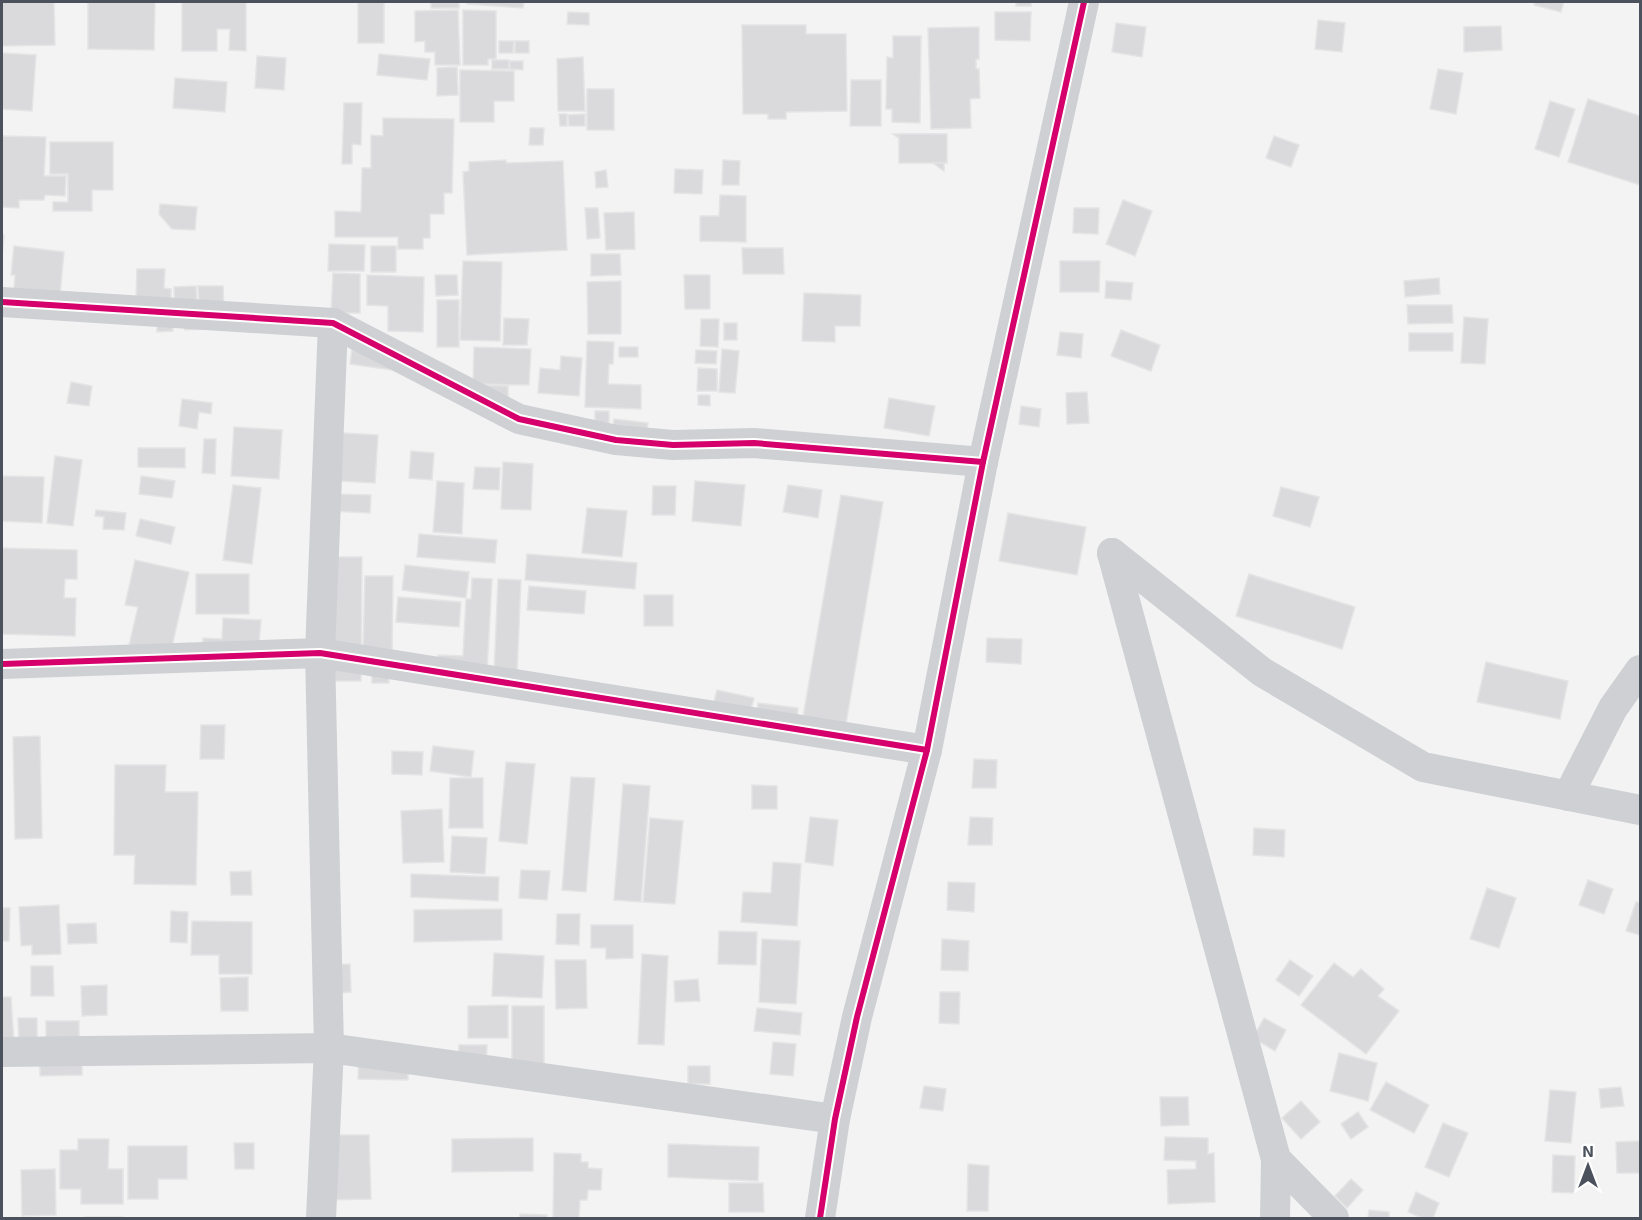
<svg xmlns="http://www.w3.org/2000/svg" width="1642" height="1220" viewBox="0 0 1642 1220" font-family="'Exo 2',sans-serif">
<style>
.building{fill:#dadadc;stroke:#e4e4e5;stroke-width:1.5}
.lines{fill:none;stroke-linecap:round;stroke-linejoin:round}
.street{stroke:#ced0d3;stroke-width:30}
.cycleway-casing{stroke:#fff;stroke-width:10}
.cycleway{stroke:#d6006c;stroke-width:6}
</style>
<rect width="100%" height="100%" fill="#f3f3f3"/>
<!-- building -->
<g class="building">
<path d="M2 2H54L55 45 2 46Z"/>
<path d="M88 2H155L154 50 88 49Z"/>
<path d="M182 2H246V51L229 50 230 29H217V51H182Z"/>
<rect x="358" y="2" width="26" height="41"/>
<rect x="431" y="2" width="28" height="6"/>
<path d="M467 2H524L523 8 467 4Z"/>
<rect x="1016" y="2" width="15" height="4"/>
<path d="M1535 2H1564L1561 12 1534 5Z"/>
<path d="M458 10 460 65H435V52H425V41L415 42V11Z"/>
<path d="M463 10 496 11V59H488V65H463Z"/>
<path d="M568 12 589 13V25L567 24Z"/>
<path d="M995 12H1031L1030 41 995 40Z"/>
<path d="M1318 20 1345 23 1342 52 1315 49Z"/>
<path d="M1116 23 1146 27 1142 57 1112 52Z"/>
<path d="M742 25H806V34H846L847 111 786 112V119H768V114H743Z"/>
<path d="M1501 26 1502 50 1464 52V27Z"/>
<path d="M979 27V59H976V69H979L980 98 970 99 971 128 931 129 928 28Z"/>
<path d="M893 36H921L920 123 892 122V109H886L887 57 893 58Z"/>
<path d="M499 41H514L513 53H499Z"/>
<rect x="515" y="41" width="14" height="12"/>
<path d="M2 53 36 55 32 111 2 109Z"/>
<path d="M379 54 430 59 427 80 377 75Z"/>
<path d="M257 56 286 58 284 90 255 88Z"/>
<path d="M583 57 585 111H558L557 59Z"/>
<rect x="492" y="60" width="17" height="9"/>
<path d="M510 61H523V70L510 69Z"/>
<path d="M457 67 458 95 437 96V68Z"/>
<path d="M1438 69 1463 73 1456 114 1430 109Z"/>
<path d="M460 70 514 71V101H494V122H460Z"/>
<path d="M175 78 227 82 225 112 173 108Z"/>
<path d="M851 80H881V126H850Z"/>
<rect x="587" y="89" width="27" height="41"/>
<path d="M1588 99 1640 116V185L1568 162Z"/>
<path d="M1550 101 1575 109 1559 157 1535 149Z"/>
<path d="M344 103H362L361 145 352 144V164H342Z"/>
<path d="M559 114H567V126H560Z"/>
<path d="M585 114V126H569L568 115Z"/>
<path d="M383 118 454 119 452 193H444V214H430V238H423V249H398V237H335V211L361 212 362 168H371V135L383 136Z"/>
<path d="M530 128H544L543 145H529Z"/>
<path d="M893 134H944V171Z"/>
<rect x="899" y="134" width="48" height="29"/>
<path d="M2 136 46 137 44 176H66L65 196 45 195 44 200H19V208L2 207Z"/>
<path d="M1274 136 1299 145 1291 167 1266 158Z"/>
<path d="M50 142H113V190H92V211H53V202H68V174H50Z"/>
<path d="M506 160V163L563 161 567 250 467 255 463 172 469 171V162Z"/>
<path d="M723 160 740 161 739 185H722Z"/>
<path d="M675 169 703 170 702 194 674 193Z"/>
<path d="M606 170 608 187 596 188 595 172Z"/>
<path d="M720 195 746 196V242L700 241V216H719Z"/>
<path d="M1123 200 1152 211 1135 256 1106 244Z"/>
<path d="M160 204 197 207 195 230 172 229 159 214Z"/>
<path d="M585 208H598L600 238 587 239Z"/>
<path d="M1074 208H1099L1098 234 1073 233Z"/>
<path d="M634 212 635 249 606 250 604 213Z"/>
<path d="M2 234 4 235 2 258Z"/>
<path d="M329 244 365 245 364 271H328Z"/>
<path d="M14 246 64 252 60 295 14 290 15 275H11Z"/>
<rect x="371" y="246" width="25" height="26"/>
<path d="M742 248H783L784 274H743Z"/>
<path d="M591 254H620L621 275 591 276Z"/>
<path d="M463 261 502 262 500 341 460 340Z"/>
<path d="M1060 261H1100L1099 292H1060Z"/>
<path d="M137 269H165L164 288 171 289V302L136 298Z"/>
<path d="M333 273 360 274V313H331Z"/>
<path d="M367 275 424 277 423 332 388 331V306L367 305Z"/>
<path d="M435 275H457L458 295 436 296Z"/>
<path d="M684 275H710V309H685Z"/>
<path d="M1439 278 1440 294 1405 297 1404 281Z"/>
<path d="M621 281V334H588L587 282Z"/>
<path d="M1106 281 1133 283 1131 300 1105 298Z"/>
<path d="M196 286 198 319H175L174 287Z"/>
<path d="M198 286H223L225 328 185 330V323H200Z"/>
<path d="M804 293 861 295 860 326H835V342L802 341Z"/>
<rect x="437" y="300" width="22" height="47"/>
<path d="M172 305 173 331 157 332V306Z"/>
<path d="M1407 305H1452L1453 323 1408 324Z"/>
<path d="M1464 317 1488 319 1485 364 1461 363Z"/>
<path d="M504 318 529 319 527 345H503Z"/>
<path d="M701 319H719L718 347 700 346Z"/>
<rect x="724" y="323" width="13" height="17"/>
<path d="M1121 330 1160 345 1151 371 1111 356Z"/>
<path d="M1060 332 1083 334 1081 358 1057 355Z"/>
<rect x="1409" y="333" width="44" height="18"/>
<path d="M354 334 392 370 350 364Z"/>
<path d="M587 341 614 342 613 364H609L608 384 641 385V409L585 407Z"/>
<path d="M474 347 531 349 529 385 473 384Z"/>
<rect x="619" y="347" width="19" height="10"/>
<path d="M722 349 739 351 735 393 719 392Z"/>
<path d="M696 350 717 351 716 364 695 363Z"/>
<path d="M561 356 582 358 579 396 538 393 540 368 560 370Z"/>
<path d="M698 368 717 369V391H697Z"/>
<path d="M71 382 92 386 89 406 67 403Z"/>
<path d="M481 385 508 386V404Z"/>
<path d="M1087 392 1089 423 1067 424 1066 393Z"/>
<path d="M698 395H710V406L698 405Z"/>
<path d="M889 398 935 406 929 436 884 428Z"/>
<path d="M182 399 212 403 211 414 199 412 197 429 179 426Z"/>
<path d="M1021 406 1041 409 1039 427 1019 424Z"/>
<rect x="595" y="411" width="14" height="12"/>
<path d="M614 419 648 423 646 435 612 431Z"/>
<path d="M234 427 282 430 279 479 231 476Z"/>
<path d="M326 432 378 435 375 483 323 480Z"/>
<path d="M204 439H216L215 474 202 473Z"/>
<path d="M138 448H185V468L138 467Z"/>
<path d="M411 451 434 453 432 480 409 478Z"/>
<path d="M55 456 82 460 73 526 47 523Z"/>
<path d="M503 462 533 464 531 510 501 509Z"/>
<path d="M475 467 500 468 499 490 473 489Z"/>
<path d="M2 476 44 477 42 523 2 521Z"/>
<path d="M141 476 175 481 172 498 139 494Z"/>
<path d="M437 481 464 483 462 534 433 532Z"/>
<path d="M695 481 745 485 741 526 692 521Z"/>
<path d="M233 485 261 488 252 564 223 560Z"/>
<path d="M788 485 822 490 818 518 783 512Z"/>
<path d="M653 486H676L675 515H652Z"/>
<path d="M1281 487 1319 497 1310 527 1273 516Z"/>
<path d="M332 494 371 495 370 513 331 511Z"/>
<path d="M841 495 883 502 845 730 802 723Z"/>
<path d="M587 508 627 511 622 557 582 553Z"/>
<path d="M96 510 126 513 124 530 103 529 104 517 95 516Z"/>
<path d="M1008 513 1086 527 1077 575 999 561Z"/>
<path d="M140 519 175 527 171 544 136 536Z"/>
<path d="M419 534 497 540 495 563 417 557Z"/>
<path d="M2 548 77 550V579H65L64 598H76L75 636 2 634Z"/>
<path d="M527 554 637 563 635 589 525 580Z"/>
<path d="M321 557H362L361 681H320Z"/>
<path d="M135 560 189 572 168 664 127 654 138 607 125 605Z"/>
<path d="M405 565 469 572 466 598 402 590Z"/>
<rect x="196" y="574" width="53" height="40"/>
<path d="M1249 574 1355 607 1342 649 1236 616Z"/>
<path d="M365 576H393L392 653H363Z"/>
<path d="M472 578 492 579 486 689 437 681 438 655 463 656 466 599H471Z"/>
<path d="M498 579 521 580 517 674H494Z"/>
<path d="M529 586 586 591 584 614 527 610Z"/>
<rect x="644" y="595" width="29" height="31"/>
<path d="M398 597 461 602 459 627 396 622Z"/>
<path d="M223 618 261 620 257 669 202 665 203 638 222 639Z"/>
<path d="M987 638 1022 639 1021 664 986 662Z"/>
<path d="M1486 662 1568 681 1560 719 1477 702Z"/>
<path d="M388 665 389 683H372V666Z"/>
<path d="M717 690 754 698 749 717 712 709Z"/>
<path d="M758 703 798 708 795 732 756 727Z"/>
<path d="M201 725H225L224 759H200Z"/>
<path d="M40 736 42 838 15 839 13 737Z"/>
<path d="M433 746 474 751 471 777 430 771Z"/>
<path d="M392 751 423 752 422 775 392 774Z"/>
<path d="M974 759 997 760 996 788H972Z"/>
<path d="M506 762 535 764 527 844 499 841Z"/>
<path d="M115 765H166L165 792H198L196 885 134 884 135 855H114Z"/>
<path d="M571 777 595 778 586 892 562 890Z"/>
<path d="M450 778H483V828H449Z"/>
<path d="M623 784 650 786 641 902 614 900Z"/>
<path d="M752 785 777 786V809H752Z"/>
<path d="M442 809 444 862 403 863 401 811Z"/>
<path d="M810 817 838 820 833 866 805 862Z"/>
<path d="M970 817 993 818 992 845H968Z"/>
<path d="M650 818 683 821 675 904 643 902Z"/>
<path d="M1254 828 1285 830 1284 857 1253 855Z"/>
<path d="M452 836 487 838 485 874 450 872Z"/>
<path d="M773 862 801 864 797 926 741 922 743 892 771 893Z"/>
<path d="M521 870 550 871 547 900 519 898Z"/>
<path d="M251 871 252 895H231L230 872Z"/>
<path d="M411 874 499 877 498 901 411 897Z"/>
<path d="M1588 880 1613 889 1604 914 1579 905Z"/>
<path d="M948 882 975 883 974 912 947 910Z"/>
<path d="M1487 888 1516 898 1499 948 1470 939Z"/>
<path d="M1636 902 1640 903V935L1626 931Z"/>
<path d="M59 905 61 954 32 955V945L21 946 19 907Z"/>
<path d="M2 908H10L9 941H2Z"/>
<path d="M502 909V940L414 942V910Z"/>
<path d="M171 911 188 912 187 943 170 942Z"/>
<path d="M557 914H580L579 945 556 944Z"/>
<path d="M192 921 252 922V974H219V955H191Z"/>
<path d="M96 923 97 943 68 944 67 924Z"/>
<path d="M591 925H633V958L606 959V948H591Z"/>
<path d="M719 931 757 932 756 965 718 964Z"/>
<path d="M762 939 800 941 796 1004 759 1002Z"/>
<path d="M942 939 969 941 968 971 941 970Z"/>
<path d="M494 953 544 956 542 998 492 996Z"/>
<path d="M642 954 668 956 664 1045 638 1044Z"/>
<path d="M555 960H586L587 1008 556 1009Z"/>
<path d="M1290 960 1313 976 1299 996 1276 980Z"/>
<path d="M1334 963 1353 977 1361 969 1384 989 1378 996 1399 1011 1366 1054 1301 1005Z"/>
<path d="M350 964 351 992 317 994V965Z"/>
<path d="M31 966H53L54 996H31Z"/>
<path d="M248 977V1011H221L220 978Z"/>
<path d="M698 979 700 1001 675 1002 674 981Z"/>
<path d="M107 985V1015L82 1016 81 986Z"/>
<path d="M940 992H960L959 1024 939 1023Z"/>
<path d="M2 997H11L14 1043 2 1044Z"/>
<path d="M508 1005V1038H468V1006Z"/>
<rect x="512" y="1006" width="32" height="71"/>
<path d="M757 1008 802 1013 800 1035 754 1031Z"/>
<path d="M18 1018H37V1040L19 1041Z"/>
<path d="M1264 1018 1286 1030 1275 1051 1253 1038Z"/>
<rect x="46" y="1021" width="33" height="18"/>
<path d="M773 1042 796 1044 793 1076 770 1074Z"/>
<path d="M82 1043V1075L40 1076V1044Z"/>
<path d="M459 1045H487L486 1075H458Z"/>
<path d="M359 1052 408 1064V1080L358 1079Z"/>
<path d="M1339 1053 1377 1063 1368 1101 1330 1091Z"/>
<rect x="688" y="1066" width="22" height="18"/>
<path d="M1386 1082 1429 1105 1414 1133 1370 1110Z"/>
<path d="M924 1086 946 1089 943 1111 920 1108Z"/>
<path d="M1621 1087 1624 1106 1601 1108 1599 1089Z"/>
<path d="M1550 1090 1576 1092 1571 1143 1545 1141Z"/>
<path d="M1160 1097H1188L1189 1125 1161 1126Z"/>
<path d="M1301 1101 1320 1122 1301 1139 1282 1118Z"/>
<path d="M1358 1112 1368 1127 1351 1139 1341 1124Z"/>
<path d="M1443 1123 1468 1133 1449 1177 1425 1167Z"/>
<path d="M320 1135H369L371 1199 321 1200Z"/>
<path d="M1165 1137 1208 1138V1154L1214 1153 1215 1202 1168 1204 1167 1170 1196 1169V1161L1164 1160Z"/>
<path d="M533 1138V1171L452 1172V1139Z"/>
<path d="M78 1139H109L108 1169H123V1204H81V1189H60V1150H78Z"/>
<path d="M1640 1141V1173H1617L1616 1142Z"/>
<path d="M234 1143H254V1169H235Z"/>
<path d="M668 1144 759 1147 758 1181 668 1177Z"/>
<path d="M128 1146H187V1179H158V1199H128Z"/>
<path d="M554 1153 581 1154V1162H588V1168L602 1169 601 1190H588L587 1200H580L579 1218H553Z"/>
<path d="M1553 1155 1575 1156 1574 1193 1552 1192Z"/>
<path d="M968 1164 989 1166 988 1211H967Z"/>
<path d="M55 1169 56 1215 22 1216 21 1170Z"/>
<path d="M1351 1179 1363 1190 1347 1208 1335 1196Z"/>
<path d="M729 1183H763L764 1212H729Z"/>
<path d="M1416 1192 1439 1203 1433 1218H1422L1408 1212Z"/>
<path d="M1369 1210 1389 1212V1218H1368Z"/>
<path d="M520 1214 547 1215V1218H520Z"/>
<rect x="85" y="1217" width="38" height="1"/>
</g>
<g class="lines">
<!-- street -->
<g class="street">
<path d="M2 302 333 323 519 419 616 440 673 445 754 443 983 462"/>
<path d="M1112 553 1276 1159 1275 1218"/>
<path d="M1112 553 1262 672 1423 767 1640 810"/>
<path d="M2 664 320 653 927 750"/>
<path d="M1568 796 1613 708 1640 670"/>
<path d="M2 1052 329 1048 835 1119"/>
<path d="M1276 1159 1334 1218"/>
<path d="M321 1218 329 1048 320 653 333 323"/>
<path d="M820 1218 835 1119 857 1017 927 750 983 462 1084 2"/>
</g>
<!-- cycleway casing -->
<g class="cycleway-casing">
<g id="cycleway">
<path d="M2 302 333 323 519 419 616 440 673 445 754 443 983 462"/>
<path d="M2 664 320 653 927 750"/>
<path d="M820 1218 835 1119 857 1017 927 750 983 462 1084 2"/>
</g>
</g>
<!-- cycleway -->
<use href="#cycleway" class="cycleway"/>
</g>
<!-- border -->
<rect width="1642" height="1220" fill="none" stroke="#4b525d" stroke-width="6"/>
<!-- north arrow -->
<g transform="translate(1588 1166)" stroke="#ffffff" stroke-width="4.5" paint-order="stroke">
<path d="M0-4.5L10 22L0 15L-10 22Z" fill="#4b525d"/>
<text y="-9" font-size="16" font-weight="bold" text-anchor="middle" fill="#4b525d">N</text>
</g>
</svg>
